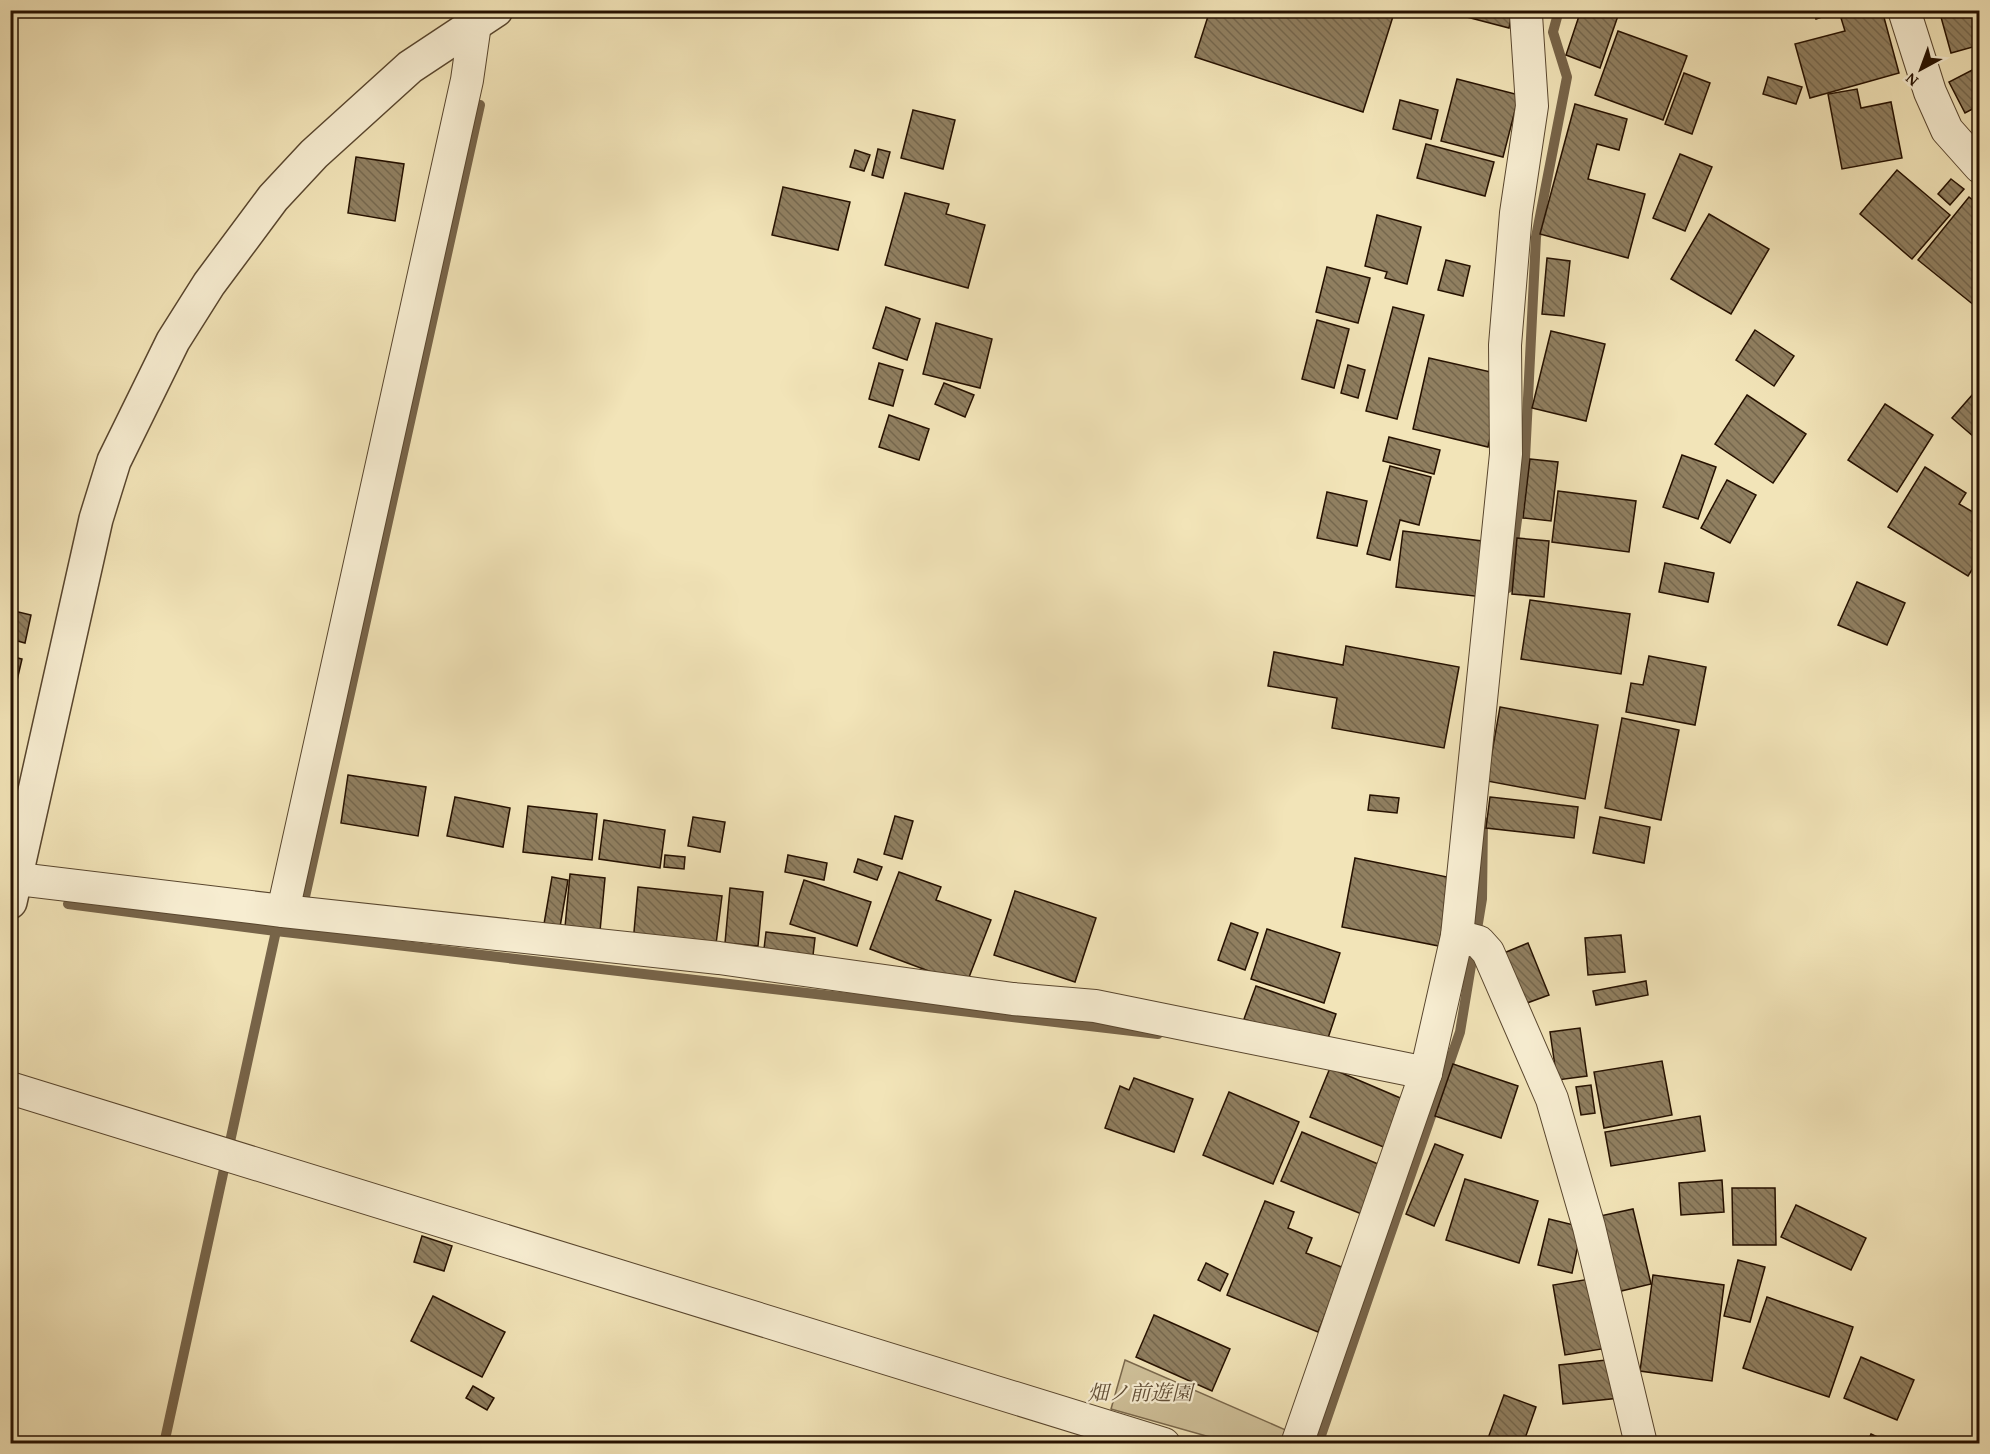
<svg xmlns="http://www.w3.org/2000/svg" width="1990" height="1454" viewBox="0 0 1990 1454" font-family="'Gentium Book Plus','Noto Serif JP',serif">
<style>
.park{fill:#cfc099;stroke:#7a684c;stroke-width:1.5}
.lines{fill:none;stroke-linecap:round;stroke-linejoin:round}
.stream{stroke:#776449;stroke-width:10}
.building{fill:url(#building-back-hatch);stroke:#261100;stroke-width:1.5}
.minor-casing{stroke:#59462e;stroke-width:34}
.tertiary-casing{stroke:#59462e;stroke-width:36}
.minor{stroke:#f7edd1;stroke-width:32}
.tertiary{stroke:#f7edd1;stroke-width:33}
.labels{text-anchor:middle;stroke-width:4.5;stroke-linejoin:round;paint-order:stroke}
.park-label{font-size:21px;font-style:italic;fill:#614e36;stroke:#f7edd1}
</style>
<defs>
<pattern id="building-back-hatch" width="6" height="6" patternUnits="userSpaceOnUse" patternTransform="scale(1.5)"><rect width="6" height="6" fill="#907f60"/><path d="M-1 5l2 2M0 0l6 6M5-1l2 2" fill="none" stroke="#75674d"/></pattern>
</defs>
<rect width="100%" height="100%" fill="#f2e4b8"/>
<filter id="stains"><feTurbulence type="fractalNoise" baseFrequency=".00333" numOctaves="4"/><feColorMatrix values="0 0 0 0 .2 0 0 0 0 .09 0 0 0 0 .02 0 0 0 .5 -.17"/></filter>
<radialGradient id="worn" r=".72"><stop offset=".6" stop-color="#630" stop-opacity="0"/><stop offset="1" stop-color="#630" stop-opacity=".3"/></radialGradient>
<!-- park -->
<path class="park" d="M1125 1360 1288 1431 1282 1443H1231L1111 1409Z"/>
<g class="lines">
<!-- stream -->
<g class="stream">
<path d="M1508 588 1525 459 1536 237 1567 77 1553 32 1559 10"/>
<path d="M305 897 480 105"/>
<path d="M68 904 276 931 1158 1034"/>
<path d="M164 1444 276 931 280 927"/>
<path d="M1318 1444 1460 1032 1482 899 1483 821"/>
</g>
</g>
<!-- building -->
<g class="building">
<path d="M1210 10H1395L1363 112 1195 57Z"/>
<path d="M1440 10H1513L1509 28Z"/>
<path d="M1581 10H1620L1600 68 1566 55Z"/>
<path d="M1813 10H1842L1816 19Z"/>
<path d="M1867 10H1882L1899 73 1810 98 1795 44 1845 31 1841 18Z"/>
<path d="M1939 10H1980V45L1951 53Z"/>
<path d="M1618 31 1687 56 1663 120 1595 95Z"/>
<path d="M1980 66V105L1965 113 1949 82Z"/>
<path d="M1684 73 1710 83 1692 134 1665 124Z"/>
<path d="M1768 77 1802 87 1796 104 1763 94Z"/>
<path d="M1457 79 1519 95 1503 157 1441 141Z"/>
<path d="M1857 89 1861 108 1891 102 1902 158 1842 169 1828 94Z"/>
<path d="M1400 100 1438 110 1431 139 1393 129Z"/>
<path d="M1575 104 1627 119 1619 150 1597 144 1588 179 1645 194 1628 258 1540 234Z"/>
<path d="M913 110 955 120 943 169 901 158Z"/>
<path d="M1426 144 1494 162 1485 196 1417 178Z"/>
<path d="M878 149 890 152 883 178 872 175Z"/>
<path d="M855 150 870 155 864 171 850 167Z"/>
<path d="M1680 154 1712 167 1685 231 1653 218Z"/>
<path d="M356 157 404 164 395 221 348 213Z"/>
<path d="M1897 170 1950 215 1912 259 1860 214Z"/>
<path d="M1951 179 1964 189 1950 205 1938 194Z"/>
<path d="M783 187 850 202 838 250 772 235Z"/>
<path d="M905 193 949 204 946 214 985 225 968 288 885 265Z"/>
<path d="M1969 197 1980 206V226L1977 229 1980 232V310L1918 260Z"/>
<path d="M1709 214 1769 249 1731 314 1671 279Z"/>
<path d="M1377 215 1421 227 1407 284 1385 278 1387 272 1365 266Z"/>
<path d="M1547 258 1570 261 1564 316 1542 314Z"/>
<path d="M1446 260 1470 266 1463 296 1438 290Z"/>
<path d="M1327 267 1370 278 1358 323 1316 312Z"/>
<path d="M886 307 920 319 907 360 873 348Z"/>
<path d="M1393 307 1424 315 1397 419 1366 411Z"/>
<path d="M1317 320 1349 329 1334 388 1302 379Z"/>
<path d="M936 323 992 339 980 388 923 374Z"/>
<path d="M1755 330 1794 356 1774 386 1736 360Z"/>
<path d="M1551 331 1605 344 1586 421 1532 408Z"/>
<path d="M1429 358 1504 375 1488 447 1413 429Z"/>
<path d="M879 363 903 370 893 406 869 399Z"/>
<path d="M1348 365 1365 370 1358 398 1341 393Z"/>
<path d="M944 383 974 395 965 417 935 404Z"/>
<path d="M1980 386V442L1952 418Z"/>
<path d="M1747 395 1806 434 1773 483 1715 444Z"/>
<path d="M1885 404 1933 435 1897 492 1848 460Z"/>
<path d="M889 415 929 429 919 460 879 447Z"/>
<path d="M1389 437 1440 450 1434 474 1383 461Z"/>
<path d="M1682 455 1716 467 1698 519 1663 507Z"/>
<path d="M1530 459 1558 462 1551 521 1523 518Z"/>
<path d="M1390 466 1431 477 1419 525 1400 520 1390 560 1367 554Z"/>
<path d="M1925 467 1966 493 1959 504 1980 516V557L1968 576 1888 527Z"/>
<path d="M1727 480 1756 495 1730 543 1701 528Z"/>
<path d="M1558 491 1636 501 1629 552 1552 542Z"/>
<path d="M1327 492 1367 501 1357 546 1317 538Z"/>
<path d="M1403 531 1490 542 1483 597 1396 587Z"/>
<path d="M1517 538 1549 541 1544 597 1512 594Z"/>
<path d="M1665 563 1714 573 1708 602 1659 592Z"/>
<path d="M1857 582 1905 603 1887 645 1838 625Z"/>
<path d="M1530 600 1630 614 1621 674 1521 659Z"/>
<path d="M10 610 31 615 25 643 10 639Z"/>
<path d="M1346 646 1459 667 1444 748 1332 728 1337 698 1268 686 1274 652 1343 665Z"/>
<path d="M10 656 22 659 10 710Z"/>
<path d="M1649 656 1706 667 1695 725 1626 712 1631 683 1643 685Z"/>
<path d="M1500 707 1598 725 1585 799 1487 781Z"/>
<path d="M1622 718 1679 730 1661 820 1605 808Z"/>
<path d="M348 775 426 787 418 836 341 823Z"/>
<path d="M1370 795 1399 798 1397 813 1368 810Z"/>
<path d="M455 797 510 808 503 847 447 836Z"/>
<path d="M1490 797 1578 807 1574 838 1486 828Z"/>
<path d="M528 806 597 814 592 860 523 852Z"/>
<path d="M895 816 913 821 902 859 884 854Z"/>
<path d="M693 817 725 822 720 852 688 846Z"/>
<path d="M1600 817 1650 827 1644 863 1593 853Z"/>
<path d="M604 820 665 830 660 868 599 859Z"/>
<path d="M665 855 685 857 684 869 664 867Z"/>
<path d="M788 855 827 863 824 880 785 872Z"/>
<path d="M1355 858 1452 878 1439 946 1342 927Z"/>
<path d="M858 859 882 867 877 880 854 872Z"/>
<path d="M899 872 941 887 936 900 991 920 966 985 870 949Z"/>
<path d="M570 874 605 878 600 931 565 927Z"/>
<path d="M552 877 568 880 560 927 544 924Z"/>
<path d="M804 880 871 902 857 946 790 924Z"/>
<path d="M638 887 722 896 715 952 633 943Z"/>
<path d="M730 888 763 892 758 946 725 943Z"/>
<path d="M1015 891 1096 918 1075 982 994 955Z"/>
<path d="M1231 923 1258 933 1245 970 1218 960Z"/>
<path d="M1267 929 1340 953 1324 1003 1251 979Z"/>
<path d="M766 932 815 938 812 964 763 957Z"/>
<path d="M1621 935 1625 972 1588 975 1585 938Z"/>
<path d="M1528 943 1549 995 1519 1006 1499 955Z"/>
<path d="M1646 981 1648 995 1596 1005 1593 991Z"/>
<path d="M1256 986 1336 1014 1325 1047 1244 1019Z"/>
<path d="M1580 1028 1587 1076 1557 1080 1550 1032Z"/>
<path d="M1662 1061 1672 1115 1604 1128 1594 1072Z"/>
<path d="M1453 1064 1518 1086 1501 1138 1435 1116Z"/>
<path d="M1330 1068 1405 1100 1386 1148 1310 1117Z"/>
<path d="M1134 1078 1193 1099 1174 1152 1105 1128 1120 1086 1129 1090Z"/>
<path d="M1591 1085 1595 1113 1581 1115 1576 1087Z"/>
<path d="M1229 1092 1299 1122 1273 1184 1203 1155Z"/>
<path d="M1700 1116 1705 1151 1611 1166 1605 1132Z"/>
<path d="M1302 1132 1385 1167 1364 1215 1281 1181Z"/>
<path d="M1435 1144 1463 1155 1434 1226 1406 1214Z"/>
<path d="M1465 1179 1538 1201 1519 1263 1446 1240Z"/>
<path d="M1722 1180 1724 1212 1681 1215 1679 1183Z"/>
<path d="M1732 1188H1775L1776 1245H1733Z"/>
<path d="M1265 1201 1294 1212 1288 1228 1312 1238 1306 1253 1344 1268 1318 1332 1227 1295Z"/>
<path d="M1796 1205 1866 1238 1851 1270 1781 1237Z"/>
<path d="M1633 1209 1651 1284 1617 1292 1600 1216Z"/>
<path d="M1549 1219 1582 1227 1572 1273 1538 1265Z"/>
<path d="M422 1236 452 1246 444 1271 414 1262Z"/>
<path d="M1738 1260 1765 1267 1750 1322 1724 1316Z"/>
<path d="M1206 1263 1228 1274 1220 1291 1198 1280Z"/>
<path d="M1653 1275 1724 1285 1712 1381 1640 1371Z"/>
<path d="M1596 1278 1608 1348 1565 1355 1553 1285Z"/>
<path d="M433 1296 505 1332 482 1377 411 1341Z"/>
<path d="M1767 1297 1853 1327 1829 1397 1743 1368Z"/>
<path d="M1154 1315 1230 1349 1212 1391 1136 1357Z"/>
<path d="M1861 1357 1914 1380 1897 1420 1844 1398Z"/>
<path d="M1616 1359 1620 1398 1563 1404 1559 1365Z"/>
<path d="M473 1386 494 1398 487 1410 466 1398Z"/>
<path d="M1504 1395 1536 1407 1523 1444H1495L1487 1441Z"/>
<path d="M1871 1434 1892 1444H1867Z"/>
</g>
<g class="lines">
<!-- minor casing -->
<g class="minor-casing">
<g id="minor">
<path d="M1904 10 1930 92 1947 130 1980 167"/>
<path d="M10 878 283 911 719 958 1013 999 1095 1006 1426 1073"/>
<path d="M283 911 467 80 477 10"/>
<path d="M1457 936 1479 942 1488 952 1552 1099 1589 1227 1641 1444"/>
<path d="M10 1088 1164 1444"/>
<path d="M1297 1444 1426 1073 1457 936 1506 454 1505 345 1516 213 1532 106 1526 15 1528 10"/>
</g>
</g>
<!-- tertiary casing -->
<g class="tertiary-casing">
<path id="tertiary" d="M10 902 96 519 114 461 173 341 209 284 273 198 314 154 410 67 496 10"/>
</g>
<!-- minor -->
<use href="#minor" class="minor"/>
<!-- tertiary -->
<use href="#tertiary" class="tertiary"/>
</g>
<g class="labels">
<!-- park labels -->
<g class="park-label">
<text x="1140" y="1400">畑ノ前遊園</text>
</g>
</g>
<!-- margin -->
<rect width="1990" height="1454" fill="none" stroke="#f2e4b8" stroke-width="36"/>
<rect x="12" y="12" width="1966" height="1430" fill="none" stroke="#261100" stroke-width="3"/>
<rect x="18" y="18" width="1954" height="1418" fill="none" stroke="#261100" stroke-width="1.5"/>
<!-- north arrow -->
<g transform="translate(1921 69) rotate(221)" stroke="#f7edd1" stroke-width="4.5" paint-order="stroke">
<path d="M0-4.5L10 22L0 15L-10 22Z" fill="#261100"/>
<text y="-9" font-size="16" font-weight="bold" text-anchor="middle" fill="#261100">N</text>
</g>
<rect width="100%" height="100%" filter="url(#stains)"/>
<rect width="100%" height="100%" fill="url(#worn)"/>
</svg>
